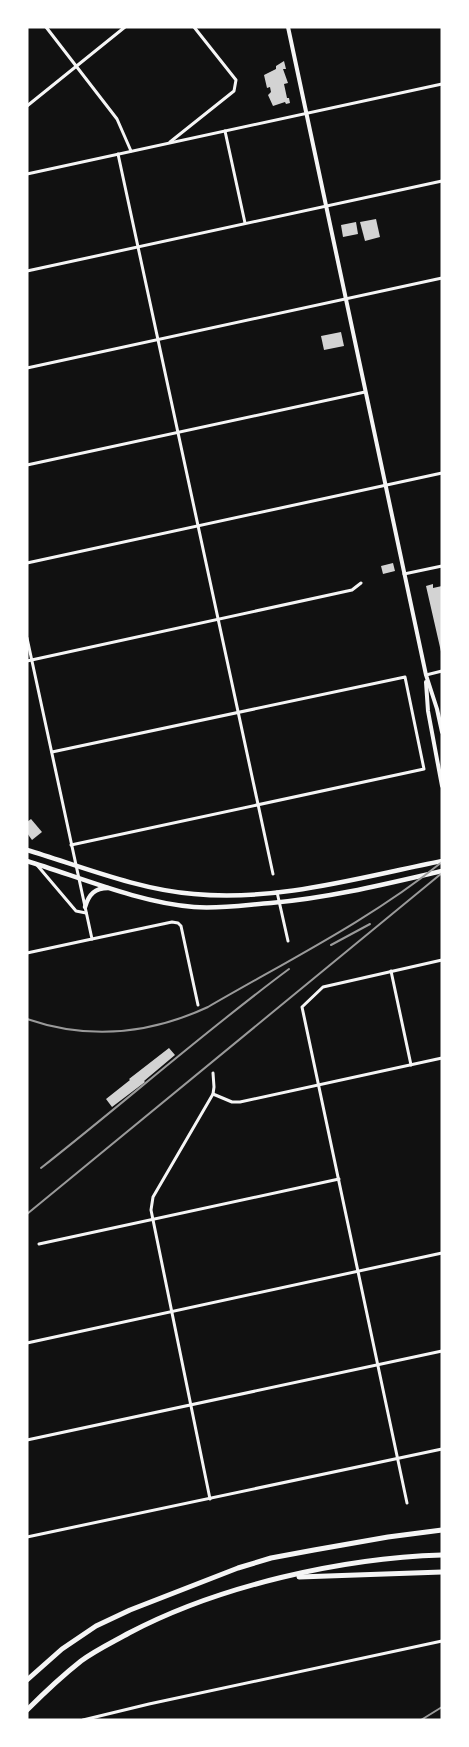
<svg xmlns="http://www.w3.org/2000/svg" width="469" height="1747" viewBox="0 0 469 1747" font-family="'Titillium Web',sans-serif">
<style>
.building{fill:#d3d3d3}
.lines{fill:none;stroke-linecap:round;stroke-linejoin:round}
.minor{stroke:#f5f5f5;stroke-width:3}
.tertiary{stroke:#f5f5f5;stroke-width:3}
.secondary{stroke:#f5f5f5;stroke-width:4}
.primary{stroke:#f5f5f5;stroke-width:4.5}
.motorway{stroke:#f5f5f5;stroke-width:5}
.rail{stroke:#9a9a9a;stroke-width:2}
</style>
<rect width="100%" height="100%" fill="#111"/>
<!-- building -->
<g class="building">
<path d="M284 61 286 69H283L288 83 284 84 287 98H289L290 103 286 104 285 102 273 106 268 95 271 92 270 87 267 88 264 75 276 69V66Z"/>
<path d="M376 219 380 237 365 241 360 222Z"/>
<path d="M356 222 358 234 343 237 341 225Z"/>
<path d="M341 332 344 346 324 350 321 336Z"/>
<path d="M393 563 395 571 383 574 381 566Z"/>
<path d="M433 584V588L442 586V656L426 586Z"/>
<path d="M31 819 42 832 32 840 27 833V822Z"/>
<path d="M169 1048 175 1055 144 1081 145 1082 112 1107 106 1099 130 1080 129 1079Z"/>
</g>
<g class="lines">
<!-- minor -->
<g class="minor">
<path d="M46 27 117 119 131 151"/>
<path d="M27 106 125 27"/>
<path d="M225 131 245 223"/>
<path d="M170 142 234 91 236 80 194 27"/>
<path d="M118 154 273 874"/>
<path d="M27 271 442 181"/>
<path d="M27 368 442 278"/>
<path d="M27 465 365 392"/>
<path d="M404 574 442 566"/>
<path d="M27 661 352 590 361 583"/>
<path d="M426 675 442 671"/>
<path d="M52 752 405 677 424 769 71 845"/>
<path d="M37 865 76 911 86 913"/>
<path d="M277 892 288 941"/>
<path d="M92 939 172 922 178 923 181 926 198 1005"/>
<path d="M391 971 411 1065"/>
<path d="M213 1094 232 1102H240L442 1058"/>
<path d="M39 1244 339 1179"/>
<path d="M27 1343 442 1253"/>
<path d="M27 1440 442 1351"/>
<path d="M210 1499 151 1210 153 1197 213 1094 214 1087 213 1073"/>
<path d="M407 1503 302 1007 323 987 442 960"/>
<path d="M27 1537 442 1449"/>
</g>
<!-- tertiary -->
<g class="tertiary">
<path d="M27 174 442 84"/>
<path d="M27 563 442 473"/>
<path d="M27 638 92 939 27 953"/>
<path d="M83 1720 149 1704 442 1641"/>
</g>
<!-- secondary -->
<g class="secondary">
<path d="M288 27 426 675 437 709 442 732"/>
<path d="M426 682 428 711 442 786"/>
</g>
<!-- primary -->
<g class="primary">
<path d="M27 850C80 866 139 890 194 894 277 902 361 877 442 861"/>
<path d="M27 861C79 877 140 903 194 907 220 909 245 905 271 903 329 898 386 884 442 871"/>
<path d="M85 907C89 894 95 888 108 888"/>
</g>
<!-- motorway -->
<g class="motorway">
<path d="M299 1577 442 1572"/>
<path d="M27 1680 62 1649 96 1626 130 1610 238 1568 271 1558 314 1550 388 1537 442 1530"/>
<path d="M27 1710C44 1693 62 1676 81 1661 96 1650 113 1642 129 1633 218 1586 341 1558 442 1555"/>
</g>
<!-- rail -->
<g class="rail">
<path d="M331 945 370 924"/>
<path d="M27 1019C88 1040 150 1034 208 1007 287 961 370 920 442 862"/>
<path d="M41 1168C125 1102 204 1032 289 969"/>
<path d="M27 1214 442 873"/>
<path d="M421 1720 442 1707"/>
</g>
</g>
<!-- border -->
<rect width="469" height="1747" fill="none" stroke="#ffffff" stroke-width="57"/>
</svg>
